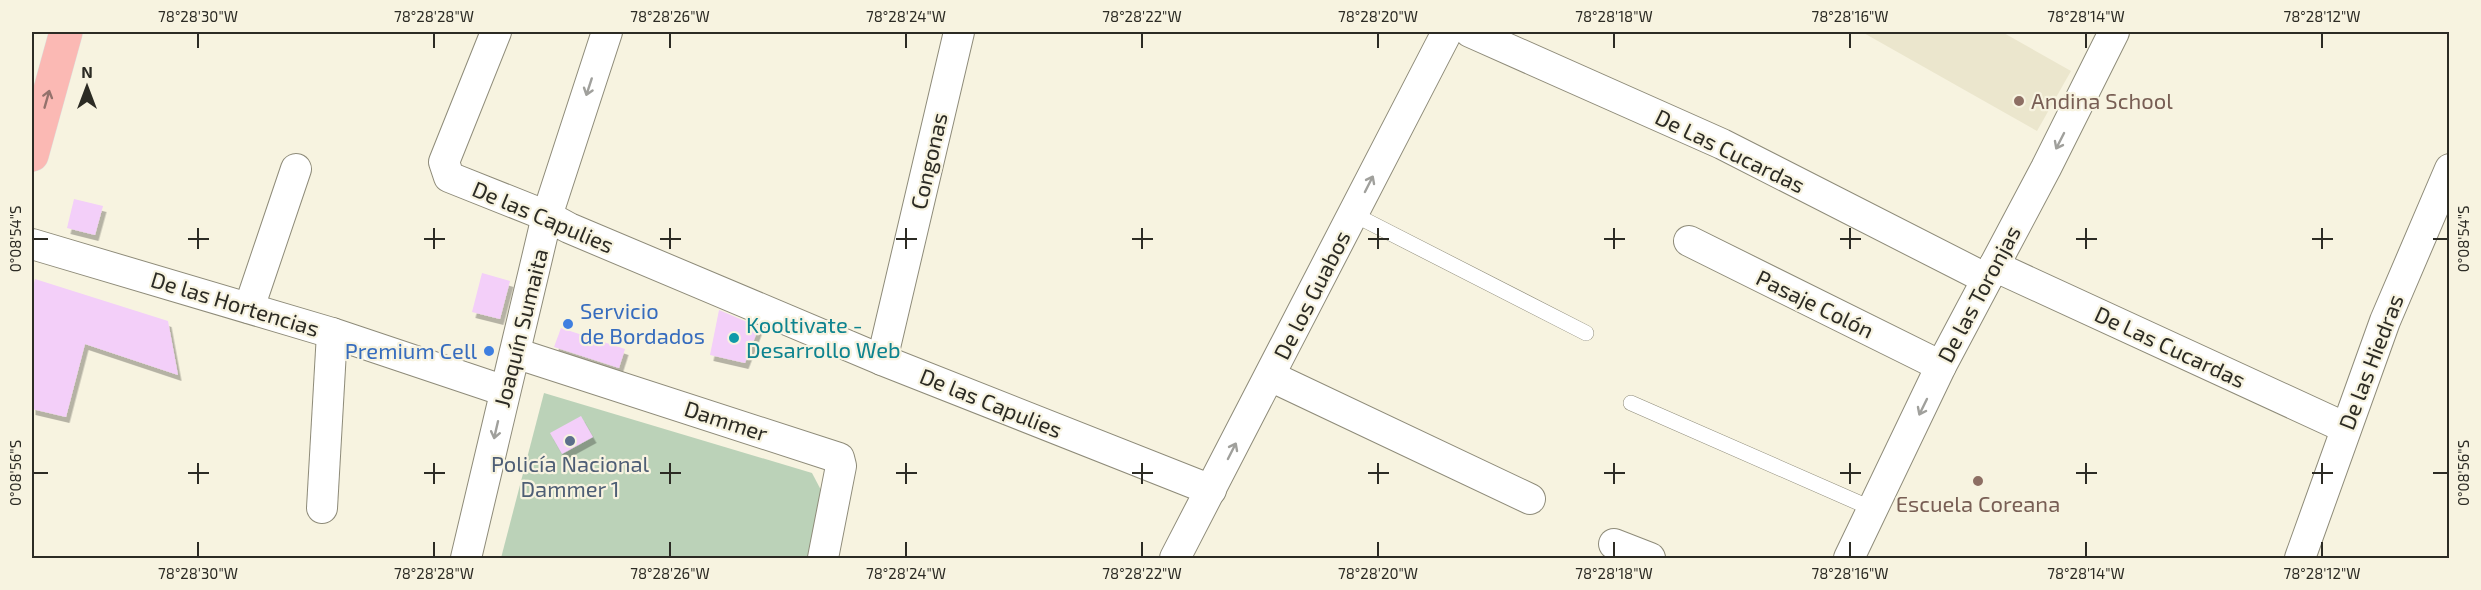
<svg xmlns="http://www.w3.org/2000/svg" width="2481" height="590" viewBox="0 0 2481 590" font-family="'Exo 2',sans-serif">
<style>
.built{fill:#ebe6cd}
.green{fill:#bbd2b8}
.building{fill:#f3cff9;filter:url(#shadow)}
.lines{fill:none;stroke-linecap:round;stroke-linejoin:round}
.lane-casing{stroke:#8e8b79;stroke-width:16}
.street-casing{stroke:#8e8b79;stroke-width:32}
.primary-casing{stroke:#dddddc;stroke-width:34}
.lane{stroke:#fff;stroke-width:15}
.street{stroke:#fff;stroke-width:30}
.primary{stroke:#fbb9b4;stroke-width:33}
.oneway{stroke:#a0a09c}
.oneway2{stroke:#94726c}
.ticks{fill:none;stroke:#2c2b24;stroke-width:2}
.education-dot{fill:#8d6e63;stroke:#f7f3e0;stroke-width:2}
.shop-dot{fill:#3f7fe0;stroke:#f7f3e0;stroke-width:2}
.culture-dot{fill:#0f9aa8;stroke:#f7f3e0;stroke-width:2}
.service-dot{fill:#5c6f8a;stroke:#f7f3e0;stroke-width:2}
.labels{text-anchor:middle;stroke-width:4.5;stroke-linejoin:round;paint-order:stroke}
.education-label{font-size:22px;fill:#785e54;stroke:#f7f3e0;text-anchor:start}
.street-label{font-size:22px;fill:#2c2b24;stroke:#f7f3e0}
.shop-label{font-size:22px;fill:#366cbe;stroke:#f7f3e0;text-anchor:start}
.culture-label{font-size:22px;fill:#0d838f;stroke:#f7f3e0;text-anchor:start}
.service-label{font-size:22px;fill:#4e5e75;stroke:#f7f3e0}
.neatline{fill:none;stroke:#2c2b24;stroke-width:2}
.ticks-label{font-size:15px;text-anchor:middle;fill:#2c2b24}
</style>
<defs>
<filter id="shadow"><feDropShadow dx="3.5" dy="6" stdDeviation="0" flood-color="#0004"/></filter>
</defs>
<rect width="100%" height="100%" fill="#f7f3e0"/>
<!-- built -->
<path class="built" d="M1862 32H2002L2071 71 2037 131Z"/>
<!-- green -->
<path class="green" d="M544 393 812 473 822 492 809 558H501Z"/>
<!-- building -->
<g class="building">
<path d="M74 199 103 206 95 235 67 228Z"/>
<path d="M482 273 510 281 500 319 472 312Z"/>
<path d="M35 279 168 321 178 375 85 344 66 417 32 409V291Z"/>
<path d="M719 310 759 327 745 363 710 355Z"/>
<path d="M561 328 625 349 619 368 554 347Z"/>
<path d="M581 416 593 437 562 454 550 433Z"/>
</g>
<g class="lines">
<!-- lane casing -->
<g class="lane-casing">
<g id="lane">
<path d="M1353 214 1586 333"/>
<path d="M1631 403 1873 509"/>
</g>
</g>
<!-- street casing -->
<g class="street-casing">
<g id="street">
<path d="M496 32 444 162 449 177 547 216 569 228 882 360 1211 490"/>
<path d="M1470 32 1722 144 1987 279"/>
<path d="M1689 241 1941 366"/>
<path d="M32 244 332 333 505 391"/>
<path d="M1994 266 2346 428"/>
<path d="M249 308 296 169"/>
<path d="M515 353 839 458 841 466 823 558"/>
<path d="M882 360 959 32"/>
<path d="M1270 376 1530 499"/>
<path d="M322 508 332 333"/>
<path d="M1614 544 1650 558"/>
<path d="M466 558 547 216 607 32"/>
<path d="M1175 558 1447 32"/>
<path d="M1849 558 1941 366 2046 168 2114 32"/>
<path d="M2300 558 2385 321 2450 169"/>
</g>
</g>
<!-- primary casing -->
<g class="primary-casing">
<path id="primary" d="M32 155 66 32"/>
</g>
<!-- lane -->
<use href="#lane" class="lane"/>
<!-- street -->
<use href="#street" class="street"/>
<!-- primary -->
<use href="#primary" class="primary"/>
</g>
<!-- one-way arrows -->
<defs><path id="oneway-shaft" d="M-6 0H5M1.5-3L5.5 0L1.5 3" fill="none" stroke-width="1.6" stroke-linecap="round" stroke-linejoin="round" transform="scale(1.5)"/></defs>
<g class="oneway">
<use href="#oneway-shaft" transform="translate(589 87) rotate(108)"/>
<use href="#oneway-shaft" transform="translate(2060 141) rotate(117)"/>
<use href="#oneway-shaft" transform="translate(1369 184) rotate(-63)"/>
<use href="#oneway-shaft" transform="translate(1923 407) rotate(116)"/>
<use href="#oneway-shaft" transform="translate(496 430) rotate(103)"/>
<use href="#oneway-shaft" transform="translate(1232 451) rotate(-63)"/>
</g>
<use class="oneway2" href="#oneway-shaft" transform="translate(47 99) rotate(-74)"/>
<!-- ticks -->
<path class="ticks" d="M198 33V48M434 33V48M670 33V48M906 33V48M1142 33V48M1378 33V48M1614 33V48M1850 33V48M2086 33V48M2322 33V48M198 228V249M434 228V249M670 228V249M906 228V249M1142 228V249M1378 228V249M1614 228V249M1850 228V249M2086 228V249M2322 228V249M33 239H48M188 239H209M424 239H445M660 239H681M896 239H917M1132 239H1153M1368 239H1389M1604 239H1625M1840 239H1861M2076 239H2097M2312 239H2333M2433 239H2448M198 463V484M434 463V484M670 463V484M906 463V484M1142 463V484M1378 463V484M1614 463V484M1850 463V484M2086 463V484M2322 463V484M33 473H48M188 473H209M424 473H445M660 473H681M896 473H917M1132 473H1153M1368 473H1389M1604 473H1625M1840 473H1861M2076 473H2097M2312 473H2333M2433 473H2448M198 542V557M434 542V557M670 542V557M906 542V557M1142 542V557M1378 542V557M1614 542V557M1850 542V557M2086 542V557M2322 542V557"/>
<!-- markers -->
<g class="education-dot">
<circle cx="2019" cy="101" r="6"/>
<circle cx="1978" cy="481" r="6"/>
</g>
<g class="shop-dot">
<circle cx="568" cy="324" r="6"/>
<circle cx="489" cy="351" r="6"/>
</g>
<circle class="culture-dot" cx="734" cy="338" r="6"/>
<circle class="service-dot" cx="570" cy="441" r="6"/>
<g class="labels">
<!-- education labels -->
<g class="education-label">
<text x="2031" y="109">Andina School</text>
<text x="1978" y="512" text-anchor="middle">Escuela Coreana</text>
</g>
<!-- street labels -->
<g class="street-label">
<text transform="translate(1730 151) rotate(26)" y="8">De Las Cucardas</text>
<text transform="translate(929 161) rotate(-77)" y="8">Congonas</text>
<text transform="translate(543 217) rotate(23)" y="8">De las Capulies</text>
<text transform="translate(1979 294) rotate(-62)" y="8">De las Toronjas</text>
<text transform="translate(1312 295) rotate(-63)" y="8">De los Guabos</text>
<text transform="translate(235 304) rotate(17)" y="8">De las Hortencias</text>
<text transform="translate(1815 304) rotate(26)" y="8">Pasaje Colón</text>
<text transform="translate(521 328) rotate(-76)" y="8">Joaquín Sumaita</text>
<text transform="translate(2170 347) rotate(25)" y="8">De Las Cucardas</text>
<text transform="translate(2371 362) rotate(-69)" y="8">De las Hiedras</text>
<text transform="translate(991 403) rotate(22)" y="8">De las Capulies</text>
<text transform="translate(726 421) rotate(18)" y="8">Dammer</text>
</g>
<!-- shop labels -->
<g class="shop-label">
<text x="580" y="319">Servicio<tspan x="580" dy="25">de Bordados</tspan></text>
<text x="477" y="359" text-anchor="end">Premium Cell</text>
</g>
<!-- culture labels -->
<g class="culture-label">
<text x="746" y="333">Kooltivate -<tspan x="746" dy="25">Desarrollo Web</tspan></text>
</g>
<!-- service labels -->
<g class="service-label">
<text x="570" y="472">Policía Nacional<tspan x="570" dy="25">Dammer 1</tspan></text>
</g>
</g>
<!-- border -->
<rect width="2481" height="590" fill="none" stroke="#f7f3e0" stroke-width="66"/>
<!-- north arrow -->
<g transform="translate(87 87)" stroke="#f7f3e0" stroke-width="4.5" paint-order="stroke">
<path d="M0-4.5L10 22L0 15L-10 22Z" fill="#2c2b24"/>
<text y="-9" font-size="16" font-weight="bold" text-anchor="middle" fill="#2c2b24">N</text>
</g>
<rect x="33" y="33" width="2415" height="524" class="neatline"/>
<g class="ticks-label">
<text x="198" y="22">78°28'30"W</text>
<text x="434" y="22">78°28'28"W</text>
<text x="670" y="22">78°28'26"W</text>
<text x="906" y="22">78°28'24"W</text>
<text x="1142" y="22">78°28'22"W</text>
<text x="1378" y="22">78°28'20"W</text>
<text x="1614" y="22">78°28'18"W</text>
<text x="1850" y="22">78°28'16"W</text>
<text x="2086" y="22">78°28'14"W</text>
<text x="2322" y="22">78°28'12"W</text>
<text transform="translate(16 239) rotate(-90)" y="5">0°08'54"S</text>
<text transform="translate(2464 239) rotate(-90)" y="5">0°08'54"S</text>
<text transform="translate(16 473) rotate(-90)" y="5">0°08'56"S</text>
<text transform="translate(2464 473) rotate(-90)" y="5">0°08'56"S</text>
<text x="198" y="579">78°28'30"W</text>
<text x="434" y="579">78°28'28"W</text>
<text x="670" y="579">78°28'26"W</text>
<text x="906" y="579">78°28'24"W</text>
<text x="1142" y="579">78°28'22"W</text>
<text x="1378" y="579">78°28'20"W</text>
<text x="1614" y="579">78°28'18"W</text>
<text x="1850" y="579">78°28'16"W</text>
<text x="2086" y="579">78°28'14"W</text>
<text x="2322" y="579">78°28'12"W</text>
</g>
</svg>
